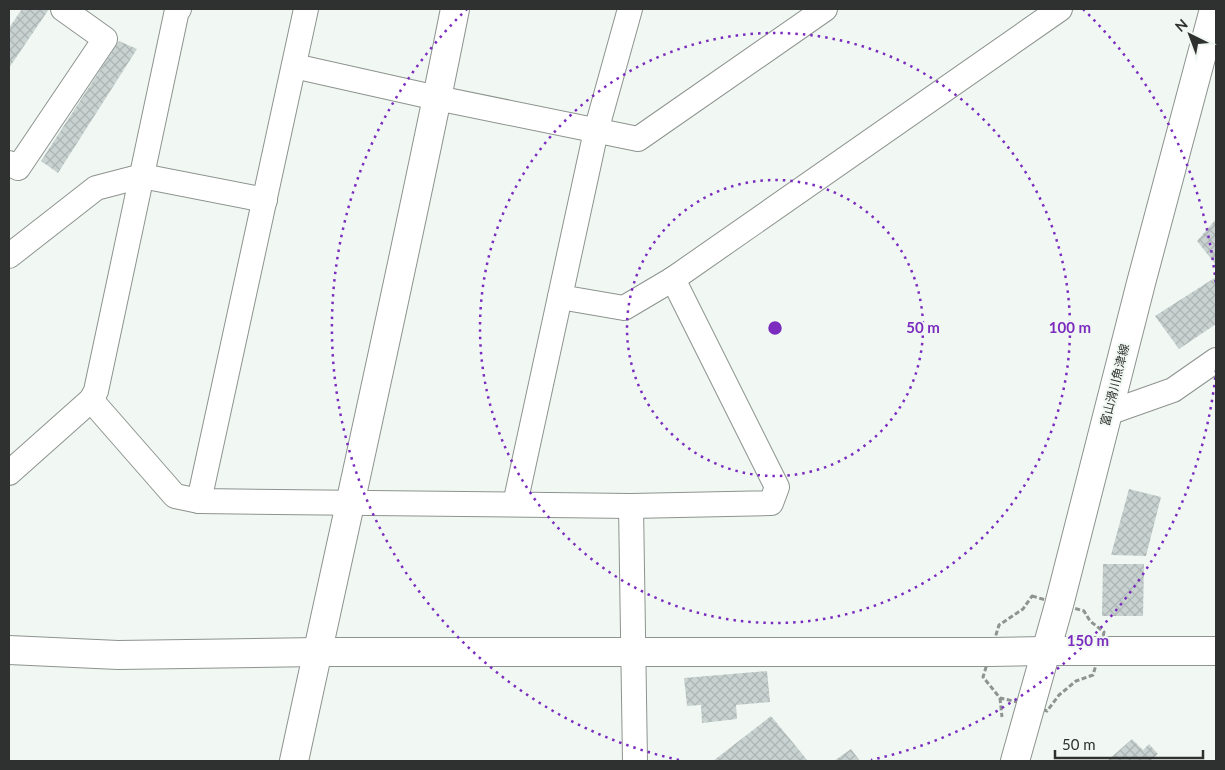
<svg xmlns="http://www.w3.org/2000/svg" width="1225" height="770" viewBox="0 0 1225 770" font-family="Lato,'Noto Sans JP',sans-serif">
<style>
.building{fill:url(#building-cross-hatch)}
.lines{fill:none;stroke-linecap:round;stroke-linejoin:round}
.minor-casing{stroke:#8d938e;stroke-width:26}
.tertiary-casing{stroke:#8d938e;stroke-width:30}
.secondary-casing{stroke:#8d938e;stroke-width:30}
.path{stroke:#8f9490;stroke-width:3;stroke-dasharray:5 2.5;stroke-linecap:butt}
.minor{stroke:#fff;stroke-width:24}
.tertiary{stroke:#fff;stroke-width:28}
.secondary{stroke:#fff;stroke-width:28}
.ring{fill:none;stroke:#7b2cbf;stroke-width:2.5;stroke-dasharray:2.5 5}
.labels{text-anchor:middle;stroke-width:4;stroke-linejoin:round;paint-order:stroke}
.street-label{font-size:12px;fill:#2e312f;stroke:#f1f8f3}
.centre{fill:#7b2cbf;stroke:#f1f8f3;stroke-width:2.5}
.ring-label{font-size:15px;text-anchor:middle;font-weight:bold;fill:#7b2cbf;stroke:#f1f8f3;stroke-width:4;stroke-linejoin:round;paint-order:stroke}
</style>
<defs>
<pattern id="building-cross-hatch" width="8" height="8" patternUnits="userSpaceOnUse" patternTransform="scale(1.25)"><rect width="8" height="8" fill="#c8d2d0"/><path d="M0 0l8 8M0 8l8-8" fill="none" stroke="#acb5b3"/></pattern>
</defs>
<rect width="100%" height="100%" fill="#f1f8f3"/>
<!-- building -->
<g class="building">
<path d="M22 9H49L9 68V28Z"/>
<path d="M119 41 137 49 58 173 41 161Z"/>
<path d="M1216 219V265L1197 241Z"/>
<path d="M1216 277V324L1179 349 1155 316Z"/>
<path d="M1129 489 1161 497 1146 556 1111 555Z"/>
<path d="M1103 564H1144L1143 616H1102Z"/>
<path d="M767 671 770 702 736 705 737 719 702 723 701 705 687 706 684 678Z"/>
<path d="M771 716 808 761H713Z"/>
<path d="M1132 739 1143 750 1149 744 1158 754 1151 760 1152 761H1107Z"/>
<path d="M851 749 860 761H834Z"/>
</g>
<g class="lines">
<!-- minor casing -->
<g class="minor-casing">
<g id="minor">
<path d="M294 66 437 98 638 139 825 9"/>
<path d="M9 163 18 168 105 39 63 9"/>
<path d="M9 256 96 188 142 176 265 200"/>
<path d="M560 297 624 308 673 279 1060 9"/>
<path d="M91 400 175 496 199 501 631 506 771 503 777 487 673 279"/>
<path d="M1108 413 1173 390 1216 360"/>
<path d="M9 473 91 400 96 391 177 10 179 9"/>
<path d="M199 501 306 9"/>
<path d="M515 504 596 131 630 9"/>
<path d="M631 506 635 761"/>
</g>
</g>
<!-- tertiary casing -->
<g class="tertiary-casing">
<g id="tertiary">
<path d="M9 650 118 655 318 652H990L1046 651H1216"/>
<path d="M294 761C348 510 405 260 455 9"/>
</g>
</g>
<!-- secondary casing -->
<g class="secondary-casing">
<path id="secondary" d="M1015 761 1059 605 1141 283 1214 9"/>
</g>
<!-- path -->
<g class="path">
<path d="M1032 596 1084 611 1090 621 1104 632 1100 651 1093 675 1076 681 1059 695 1047 711 1031 705 1000 698 983 677 999 625 1023 609Z"/>
<path d="M1000 698 1002 717"/>
</g>
<!-- minor -->
<use href="#minor" class="minor"/>
<!-- tertiary -->
<use href="#tertiary" class="tertiary"/>
<!-- secondary -->
<use href="#secondary" class="secondary"/>
</g>
<!-- distance rings -->
<g class="ring">
<circle cx="775" cy="328" r="148"/>
<circle cx="775" cy="328" r="295"/>
<path d="M1216 370A443 443 0 0 1 871 760M679 760A443 443 0 0 1 467 9M1083 9A443 443 0 0 1 1216 286"/>
</g>
<g class="labels">
<!-- street labels -->
<g class="street-label">
<text transform="translate(1115 385) rotate(-76)" y="4">富山滑川魚津線</text>
</g>
</g>
<circle cx="775" cy="328" r="8" class="centre"/>
<g class="ring-label">
<text x="923" y="333">50 m</text>
<text x="1070" y="333">100 m</text>
<text x="1088" y="646">150 m</text>
</g>
<!-- border -->
<rect width="1225" height="770" fill="none" stroke="#2e312f" stroke-width="20"/>
<!-- north arrow -->
<g transform="translate(1190 35) rotate(318)" stroke="#f1f8f3" stroke-width="4" paint-order="stroke">
<path d="M0-4L9 19L0 12L-9 19Z" fill="#2e312f"/>
<text y="-8" font-size="14" font-weight="bold" text-anchor="middle" fill="#2e312f">N</text>
</g>
<!-- scale -->
<path d="M1055 750v8h148v-8" fill="none" stroke="#2e312f" stroke-width="2.5"/>
<text x="1062" y="750" font-size="15" fill="#2e312f" stroke="#f1f8f3" stroke-width="4" paint-order="stroke">50 m</text>
</svg>
